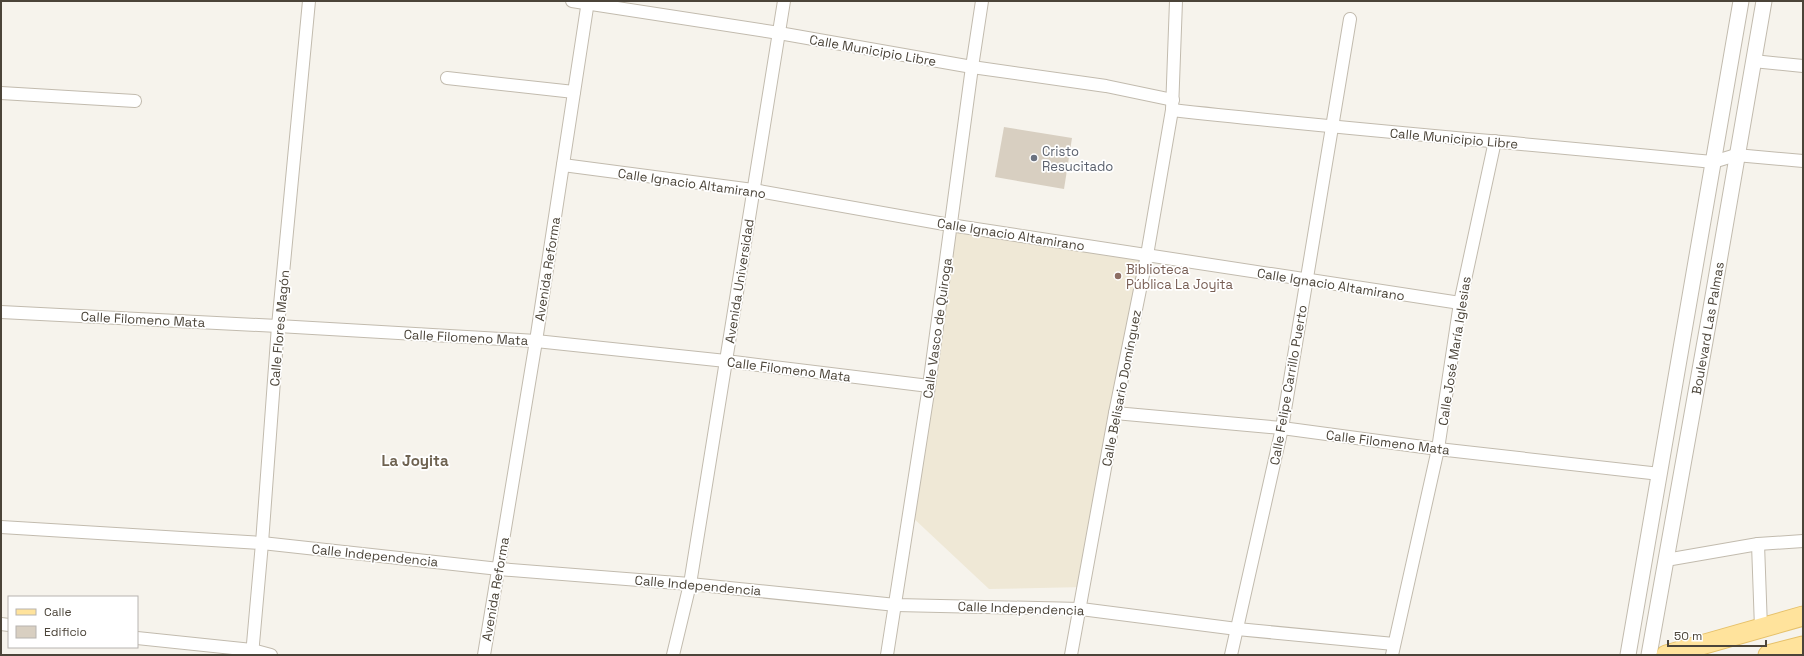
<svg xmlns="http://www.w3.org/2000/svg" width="1804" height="656" viewBox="0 0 1804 656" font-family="'Space Grotesk',sans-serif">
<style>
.education{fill:#efe8d6}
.building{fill:#d8cfc1}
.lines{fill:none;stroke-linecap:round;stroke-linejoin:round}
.minor-casing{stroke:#c2bbae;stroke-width:14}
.tertiary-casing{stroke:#c2bbae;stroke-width:17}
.primary-casing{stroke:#e6c16a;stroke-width:21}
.minor{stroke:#fff;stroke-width:12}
.tertiary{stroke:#fff;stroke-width:15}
.primary{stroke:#ffe39c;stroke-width:19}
.worship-dot{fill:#6b7280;stroke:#fff;stroke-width:1.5}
.education-dot{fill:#8d6e63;stroke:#fff;stroke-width:1.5}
.labels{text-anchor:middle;stroke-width:3.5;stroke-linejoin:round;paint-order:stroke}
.street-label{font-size:13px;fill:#4b4439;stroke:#fff}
.worship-label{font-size:13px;fill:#5b616d;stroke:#fff;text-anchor:start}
.education-label{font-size:13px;fill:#785e54;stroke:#fff;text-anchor:start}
.quarter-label{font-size:15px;font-weight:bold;fill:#6e6250;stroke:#fff}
</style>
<rect width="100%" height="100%" fill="#f6f3ec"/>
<!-- education -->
<path class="education" d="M950 225 1147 255 1085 587 989 589 910 515Z"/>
<!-- building -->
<path class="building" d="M1004 127 1072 138 1064 189 995 177Z"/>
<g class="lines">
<!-- minor casing -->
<g class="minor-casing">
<g id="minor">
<path d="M572 1 779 33 972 67 1106 86 1173 100"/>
<path d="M1753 61 1803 66"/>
<path d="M447 78 574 92"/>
<path d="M1 93 135 101"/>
<path d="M1172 110C1352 130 1533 144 1713 162L1736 155 1803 161"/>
<path d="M563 165 753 190 950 225 1460 303"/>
<path d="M1 312 278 326 536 341 726 361 929 386"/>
<path d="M1115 413 1282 428 1438 449 1660 474"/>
<path d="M1 527 262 543 499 569 690 584 896 605 1081 609 1237 629 1394 644"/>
<path d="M1758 544 1761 628"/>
<path d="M1666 560 1758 544 1803 541"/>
<path d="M1 624 9 625"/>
<path d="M137 638 252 650 271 655"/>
<path d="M252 655 262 543 278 326 309 1"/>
<path d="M484 655 536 341 588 1"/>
<path d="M673 655 690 584 784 1"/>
<path d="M887 655 929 386 972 67 982 1"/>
<path d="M1071 655 1115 413 1147 255 1172 110 1176 1"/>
<path d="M1231 655 1282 428 1350 19"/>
<path d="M1392 655 1438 449 1460 303 1495 141"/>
</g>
</g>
<!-- tertiary casing -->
<g class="tertiary-casing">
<g id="tertiary">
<path d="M1628 655 1741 1"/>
<path id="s1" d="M1649 655 1711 308 1764 1"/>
</g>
</g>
<!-- primary casing -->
<g class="primary-casing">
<g id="primary">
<path d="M1666 655 1803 616"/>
<path d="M1768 655 1803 646"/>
</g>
</g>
<!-- minor -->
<use href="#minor" class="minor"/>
<!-- tertiary -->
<use href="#tertiary" class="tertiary"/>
<!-- primary -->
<use href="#primary" class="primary"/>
</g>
<!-- markers -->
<circle class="worship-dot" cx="1034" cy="158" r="4"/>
<circle class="education-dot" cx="1118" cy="276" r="4"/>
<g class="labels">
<!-- street labels -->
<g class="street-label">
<text transform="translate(873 50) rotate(10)" y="5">Calle Municipio Libre</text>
<text transform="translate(1454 138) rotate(5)" y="5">Calle Municipio Libre</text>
<text transform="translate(692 183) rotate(8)" y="5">Calle Ignacio Altamirano</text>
<text transform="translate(1011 234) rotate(9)" y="5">Calle Ignacio Altamirano</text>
<text transform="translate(547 269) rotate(-81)" y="5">Avenida Reforma</text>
<text transform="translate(739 281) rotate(-81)" y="5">Avenida Universidad</text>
<text transform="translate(1331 284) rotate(9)" y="5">Calle Ignacio Altamirano</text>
<text transform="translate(143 319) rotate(3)" y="5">Calle Filomeno Mata</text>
<text transform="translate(279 328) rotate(-85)" y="5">Calle Flores Magón</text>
<text transform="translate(937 328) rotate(-82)" y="5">Calle Vasco de Quiroga</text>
<text dy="5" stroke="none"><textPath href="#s1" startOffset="332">Boulevard Las Palmas</textPath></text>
<text transform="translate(466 337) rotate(3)" y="5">Calle Filomeno Mata</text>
<text transform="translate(1454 351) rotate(-81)" y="5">Calle José María Iglesias</text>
<text transform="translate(789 369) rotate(7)" y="5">Calle Filomeno Mata</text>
<text transform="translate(1288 385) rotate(-80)" y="5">Calle Felipe Carrillo Puerto</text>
<text transform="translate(1121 388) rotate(-79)" y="5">Calle Belisario Domínguez</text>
<text transform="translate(1388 442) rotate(7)" y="5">Calle Filomeno Mata</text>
<text transform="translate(375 555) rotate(6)" y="5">Calle Independencia</text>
<text transform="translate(698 585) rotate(5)" y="5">Calle Independencia</text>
<text transform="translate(495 589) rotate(-80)" y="5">Avenida Reforma</text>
<text transform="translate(1021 608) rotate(2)" y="5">Calle Independencia</text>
</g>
<!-- worship labels -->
<g class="worship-label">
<text x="1042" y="156">Cristo<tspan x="1042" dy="15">Resucitado</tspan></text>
</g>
<!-- education labels -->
<g class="education-label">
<text x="1126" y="274">Biblioteca<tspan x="1126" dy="15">Pública La Joyita</tspan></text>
</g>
<!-- quarter labels -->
<g class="quarter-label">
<text x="415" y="466">La Joyita</text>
</g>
</g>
<!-- border -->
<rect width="1804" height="656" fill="none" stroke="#4b4439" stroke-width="4"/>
<!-- legend -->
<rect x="8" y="596" width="130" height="52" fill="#ffffff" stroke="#b7b4b0"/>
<rect x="16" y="609" width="20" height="6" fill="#ffe39c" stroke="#b7b4b0"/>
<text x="44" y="616" font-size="12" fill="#4b4439">Calle</text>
<rect x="16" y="626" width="20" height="12" fill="#d8cfc1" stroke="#b7b4b0"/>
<text x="44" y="636" font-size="12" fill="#4b4439">Edificio</text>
<!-- scale -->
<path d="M1668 640v6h98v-6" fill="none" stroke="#4b4439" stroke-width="2"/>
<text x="1674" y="640" font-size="12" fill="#4b4439" stroke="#ffffff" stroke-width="3" paint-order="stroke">50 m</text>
</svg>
